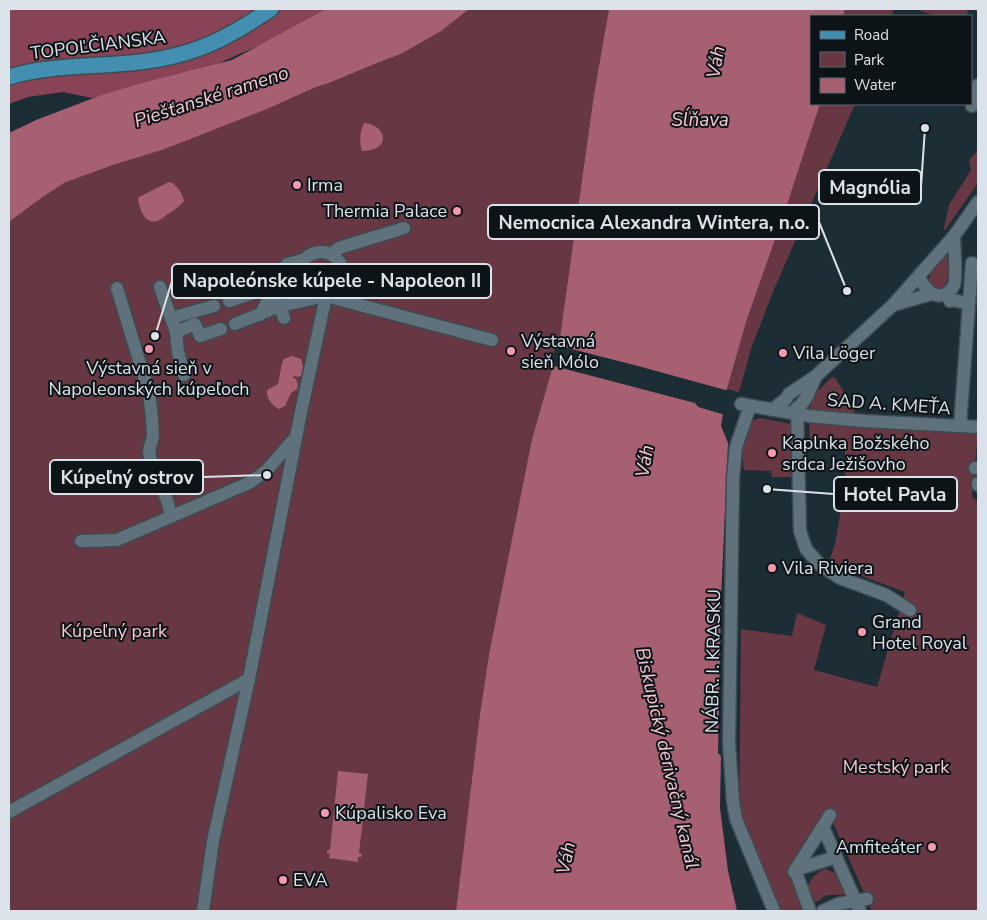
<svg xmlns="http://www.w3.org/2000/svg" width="987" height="920" viewBox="0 0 987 920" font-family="'Nunito Sans',sans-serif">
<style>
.green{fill:#673743}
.forest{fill:#884356}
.water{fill:#a75f72}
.pier{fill:#1d2d36}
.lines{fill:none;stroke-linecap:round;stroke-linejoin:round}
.minor-casing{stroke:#3d4b52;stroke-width:15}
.major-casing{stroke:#3d4b52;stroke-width:18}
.minor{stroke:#5f727c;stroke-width:12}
.major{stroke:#438fb1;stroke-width:15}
.poi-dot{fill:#f29aaf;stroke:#0d1418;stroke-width:2}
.labels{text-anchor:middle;stroke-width:4;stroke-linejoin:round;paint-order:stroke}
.street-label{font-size:18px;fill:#d9e3e9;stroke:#0d1418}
.poi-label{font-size:18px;fill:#d9e3e9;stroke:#0d1418;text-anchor:start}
.park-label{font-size:18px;fill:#f4c9d2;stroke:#0d1418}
.water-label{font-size:19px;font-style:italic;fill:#f4c9d2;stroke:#0d1418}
.leader{fill:none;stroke:#d9e3e9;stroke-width:2}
.callout-dot{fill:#d9e3e9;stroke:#0d1418;stroke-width:2}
.callout{fill:#0d1418;stroke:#d9e3e9;stroke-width:2}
.callout-label{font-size:19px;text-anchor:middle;font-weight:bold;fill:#d9e3e9}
</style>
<rect width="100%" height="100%" fill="#1d2d36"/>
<!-- green -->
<g class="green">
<path d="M469 9H609L594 94 559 344 532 439 489 654 479 721 456 911H9V222L40 199 64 183 113 165 162 150 316 87 329 83 382 61 401 54Z"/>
<path d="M845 9H894L891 16H843Z"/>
<path d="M915 9H969L966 16H936Z"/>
<path d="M820 104H855L775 287 752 346 739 392 727 389 747 319 782 220Z"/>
<path d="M977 151 978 154V183L945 230 944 228 949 205 971 170 969 160Z"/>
<path d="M947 253C947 264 952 280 942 288L935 289C933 287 930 285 929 282 927 274 942 259 947 253Z"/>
<path d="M834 377 836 379 853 408 855 413 854 414 810 409C811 395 822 387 831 378Z"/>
<path d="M761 418 791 424V477H772L771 471 744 470C742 459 741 425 753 420 755 419 758 419 761 418Z"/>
<path d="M809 423 978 433 972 497 978 502V911H872L830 816 790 877 805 911H774L739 817 741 629 792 636 797 613 826 625 814 670 877 687 905 592 843 569 829 561 835 544 842 503H849V496H854L855 484 845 483V447L830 446V442H810Z"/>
<path d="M825 869 838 874 845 892 844 894C838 896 830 894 825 896 820 899 819 902 813 902L807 887C811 879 816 872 825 869Z"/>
</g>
<!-- forest -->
<path class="forest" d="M9 9H336L312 22 188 77 92 98 63 92 28 97 9 104Z"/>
<!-- water -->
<g class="water">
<path d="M326 9H469L441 31 401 54 382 61 329 83 316 87 267 109 162 150 113 165 64 183 40 199 9 222V133L36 120 99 96 138 84 232 60Z"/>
<path d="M609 9H845L843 16H811V104H820L782 220 747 319 727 389 721 426 728 443 721 598 718 753 721 756 720 808 728 871 737 911H456L479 721 489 654 532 439 559 344 594 94Z"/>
<path d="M364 123C386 124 393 151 362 151 359 141 360 132 364 123Z"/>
<path d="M169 182 173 183C178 188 183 194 184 201 179 207 174 210 168 214 165 216 161 220 157 221 144 224 140 209 138 199L139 197Z"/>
<path d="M292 356 301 359C303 365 304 370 301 376L296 377 294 375 293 378 296 379 298 386 297 389 291 393 285 406 279 409C272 405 266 399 267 390L278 384 282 363 284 359Z"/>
<path d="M338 771 368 774 359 853 362 854 361 857H358V862L329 858 330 853H327V850H330Z"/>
</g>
<!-- pier -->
<path class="pier" d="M556 345 638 366 729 391 725 415 698 407 695 403 550 365Z"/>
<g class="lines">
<!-- minor casing -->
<g class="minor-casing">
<g id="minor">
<path d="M972 106 978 85"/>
<circle cx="321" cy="274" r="22"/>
<path d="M331 254 339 248 404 228"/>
<path d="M919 278C925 286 930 298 943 295 948 293 952 290 954 285 957 277 954 246 954 236"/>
<path d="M257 285 259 291 269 296 280 306 284 318"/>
<path d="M160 287 176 332 178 352 184 375"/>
<path d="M117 288 149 393 152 418 153 436 149 451 151 461 168 503 171 517"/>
<path d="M229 301 259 291"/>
<path d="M950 301 954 300 969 304"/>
<path d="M893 305 931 294"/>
<path d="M260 315 287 264 303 260"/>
<path d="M171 318 214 306"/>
<path d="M235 324 280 306 326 296 492 340"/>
<path d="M176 332 195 324 200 336 221 329"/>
<path d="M741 404 809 416 864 421 978 427"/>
<path d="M750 406 736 447 733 478 729 743 733 802 736 819 774 911"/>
<path d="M797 408 800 531 806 549 820 565 840 578 886 595 910 610"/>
<path d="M797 408C807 402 811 386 816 376"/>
<path d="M772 410 786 399 789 394 816 376 893 305 954 236 978 202"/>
<path d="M960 426 972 263"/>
<path d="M975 468H978"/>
<path d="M978 483V485"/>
<path d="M81 541 117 540 251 482 267 470 295 438"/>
<path d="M9 812 249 679"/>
<path d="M823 827 836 857"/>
<path d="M794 872 830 815"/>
<path d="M203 911 213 841 249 679 301 412 326 296"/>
<path d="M810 911 795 870 836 857 860 911"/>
<path d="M823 911 838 904 867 899"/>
</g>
</g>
<!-- major casing -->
<g class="major-casing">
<path id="major" d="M9 77C48 65 89 67 130 63 165 60 201 51 232 33 245 26 258 17 271 9"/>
</g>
<!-- minor -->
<use href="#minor" class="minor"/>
<!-- major -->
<use href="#major" class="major"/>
</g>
<!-- markers -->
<g class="poi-dot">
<circle cx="297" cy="185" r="5"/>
<circle cx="457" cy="211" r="5"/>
<circle cx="149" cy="349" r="5"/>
<circle cx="511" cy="351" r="5"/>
<circle cx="783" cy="353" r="5"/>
<circle cx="772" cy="453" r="5"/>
<circle cx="772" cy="568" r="5"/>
<circle cx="862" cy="632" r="5"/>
<circle cx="325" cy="813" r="5"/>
<circle cx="932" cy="847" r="5"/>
<circle cx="283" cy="880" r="5"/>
</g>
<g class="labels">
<!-- street labels -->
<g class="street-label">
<text transform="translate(98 45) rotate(-7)" y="6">TOPOĽČIANSKA</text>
<text transform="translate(889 404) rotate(4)" y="6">SAD A. KMEŤA</text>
<text transform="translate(713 661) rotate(-89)" y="6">NÁBR. I. KRASKU</text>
</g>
<!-- poi labels -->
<g class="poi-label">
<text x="307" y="191">Irma</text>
<text x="447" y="217" text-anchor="end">Thermia Palace</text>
<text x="521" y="347">Výstavná<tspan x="521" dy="21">sieň Mólo</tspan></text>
<text x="793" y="359">Vila Löger</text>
<text x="149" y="374" text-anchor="middle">Výstavná sieň v<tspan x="149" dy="21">Napoleonských kúpeľoch</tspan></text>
<text x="782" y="449">Kaplnka Božského<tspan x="782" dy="21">srdca Ježišovho</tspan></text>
<text x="782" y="574">Vila Riviera</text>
<text x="872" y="628">Grand<tspan x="872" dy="21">Hotel Royal</tspan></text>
<text x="335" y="819">Kúpalisko Eva</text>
<text x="922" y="853" text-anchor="end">Amfiteáter</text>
<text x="293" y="886">EVA</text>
</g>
<!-- park labels -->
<g class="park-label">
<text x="114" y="637">Kúpeľný park</text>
<text x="896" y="773">Mestský park</text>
</g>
<!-- water labels -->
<g class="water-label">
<text transform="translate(715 62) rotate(-80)" y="7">Váh</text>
<text transform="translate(211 96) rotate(-18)" y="7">Piešťanské rameno</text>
<text x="700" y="126">Sĺňava</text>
<text transform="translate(644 461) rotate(-80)" y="7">Váh</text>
<text transform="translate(668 758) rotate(77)" y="7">Biskupický derivačný kanál</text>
<text transform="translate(565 858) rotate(-78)" y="7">Váh</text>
</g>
</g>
<!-- callouts -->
<path class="leader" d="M925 128L921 187M847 291L819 222M155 336L172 281M267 475L203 477M767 489L834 494"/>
<g class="callout-dot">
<circle cx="925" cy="128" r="5"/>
<circle cx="847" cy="291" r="5"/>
<circle cx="155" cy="336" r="5"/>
<circle cx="267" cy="475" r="5"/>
<circle cx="767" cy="489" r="5"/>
</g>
<g class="callout">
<rect x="819" y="170" width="102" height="34" rx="5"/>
<rect x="488" y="205" width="331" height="34" rx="5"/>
<rect x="172" y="264" width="319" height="34" rx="5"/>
<rect x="50" y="460" width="153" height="34" rx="5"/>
<rect x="834" y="477" width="123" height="34" rx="5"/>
</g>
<g class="callout-label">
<text x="870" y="194">Magnólia</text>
<text x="654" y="229">Nemocnica Alexandra Wintera, n.o.</text>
<text x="332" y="287">Napoleónske kúpele - Napoleon II</text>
<text x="127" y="484">Kúpeľný ostrov</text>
<text x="895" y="501">Hotel Pavla</text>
</g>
<!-- border -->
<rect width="987" height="920" fill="none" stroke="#d9e3e9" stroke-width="20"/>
<!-- legend -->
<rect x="810" y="15" width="162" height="90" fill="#0d1418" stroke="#5f676c"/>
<rect x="820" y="31" width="25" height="8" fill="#438fb1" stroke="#5f676c"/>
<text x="854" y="40" font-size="15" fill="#d9e3e9">Road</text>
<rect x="820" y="52" width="25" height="15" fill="#673743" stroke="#5f676c"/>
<text x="854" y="65" font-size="15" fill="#d9e3e9">Park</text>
<rect x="820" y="78" width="25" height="15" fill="#a75f72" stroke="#5f676c"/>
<text x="854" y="90" font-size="15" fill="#d9e3e9">Water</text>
</svg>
